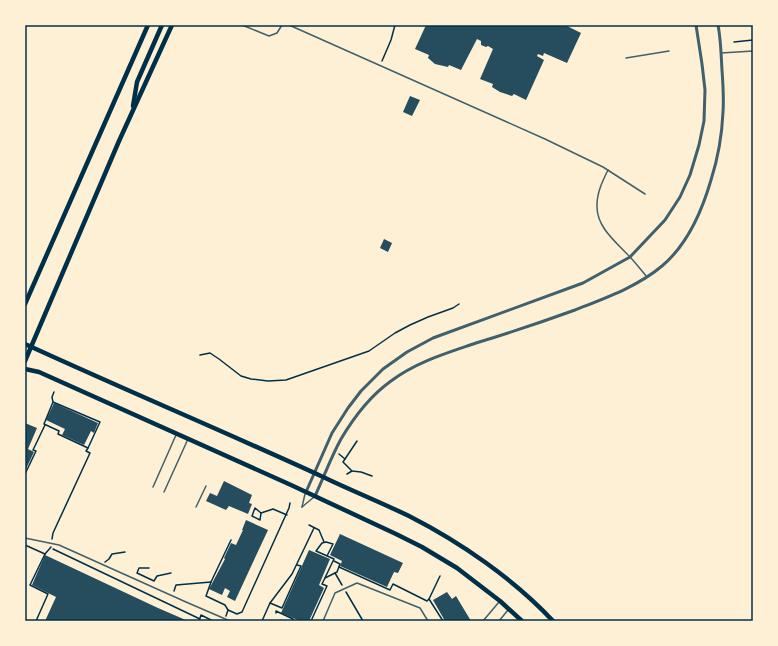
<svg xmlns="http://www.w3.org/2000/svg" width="778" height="646" viewBox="0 0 778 646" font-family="Overpass,sans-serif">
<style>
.building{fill:#264d5e}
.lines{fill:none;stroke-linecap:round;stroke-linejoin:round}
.path{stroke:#003049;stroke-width:1.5}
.service{stroke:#3f606c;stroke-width:1.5}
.minor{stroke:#3f606c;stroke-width:3}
.secondary{stroke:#003049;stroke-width:4.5}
.neatline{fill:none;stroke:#003049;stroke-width:1.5}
</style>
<rect width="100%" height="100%" fill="#fdf0d5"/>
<!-- building -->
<g class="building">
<path d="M426 25H565L581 33 567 63 544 53 543 56 538 54 537 56 544 60 526 100 514 94 512 96 500 92 492 87 493 84 480 79 493 49 488 46 486 47 481 45V41L477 39 461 70 449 65 448 67 435 64 428 58 429 55 415 49Z"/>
<path d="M410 96 420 100 412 116 403 112Z"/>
<path d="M384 239 392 243 388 252 380 248Z"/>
<path d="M54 403 98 423 94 433 91 431 84 445 62 435 65 429 46 420Z"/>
<path d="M25 423 37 428 28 449 34 452 25 471Z"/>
<path d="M224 481 252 495 249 503 252 504 248 514 229 506 226 510 206 501 210 493 217 496Z"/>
<path d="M246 520 268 530 235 601 227 597 230 591 225 588 222 595 209 589 225 559 224 558 231 543 236 545 243 530H242Z"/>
<path d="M340 534 403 563 398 573 394 572 387 587 340 566 342 561 330 555Z"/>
<path d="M309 550 330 559 319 585 324 588 309 621H300L281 613Z"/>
<path d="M45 555 158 608 188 621H45L56 597 32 585Z"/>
<path d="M447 592 452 599 456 596 471 621H445L433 600Z"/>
</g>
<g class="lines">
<!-- path -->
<g class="path">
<path d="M734 42 753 40"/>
<path d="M382 61 391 40 395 25"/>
<path d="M200 355 210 353 219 359 241 376 251 379 268 381 286 380 369 351 395 333 410 325 428 317 453 308 459 304"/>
<path d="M53 402 44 424 59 431 58 434 88 448 100 422 53 402 52 397 54 392"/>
<path d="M339 454 345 459 343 462 352 471 361 472 372 476"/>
<path d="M345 459 357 441"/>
<path d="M25 474 36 451 33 450 45 425"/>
<path d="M347 474 352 471"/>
<path d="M255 508 261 513 260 520 252 516Z"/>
<path d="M261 513 273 509 287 515"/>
<path d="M309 525 319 530 324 542"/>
<path d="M52 539 53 533 90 453 86 451 88 448"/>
<path d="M25 545 45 554 30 585 48 594 36 621"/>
<path d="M53 549 200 619"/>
<path d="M45 554 51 547"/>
<path d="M105 562 109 559 112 554 125 552"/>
<path d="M339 567 390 590 393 584 427 601 429 599"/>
<path d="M149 568H139L137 573 154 581 157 576 171 573"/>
<path d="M335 573 342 585"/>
<path d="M440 576 429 599 443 621"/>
<path d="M325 578 337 572 340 564 334 561"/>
<path d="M174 591 176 585 211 582"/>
<path d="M346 592 363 621"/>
<path d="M270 603 282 608 301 566 297 565"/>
<path d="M228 610 225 605 206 596 211 582 231 540"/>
<path d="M276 613V611L293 619V621"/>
<path d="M226 616 228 610 237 614 242 612 289 508 290 503"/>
<path d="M199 621 201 615 213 621"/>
<path d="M262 621 270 603 292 574 314 528"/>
<path d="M311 621 327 586 322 584 334 559 316 551 322 543 326 542 333 544 327 556"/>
</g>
<!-- service -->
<g class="service">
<path d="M242 25 269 36 277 33 282 25"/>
<path d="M289 25 545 139 603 167 645 194"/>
<path d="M721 53 753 51"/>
<path d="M626 58 669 51"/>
<path d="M608 170C602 182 597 193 597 205 596 227 616 242 629 256 635 262 641 270 647 277"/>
<path d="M153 487 176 435"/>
<path d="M164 492 188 439"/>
<path d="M196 507 206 486"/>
<path d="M302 507 314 497"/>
<path d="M302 507 305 494"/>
<path d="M25 538 59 545 186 602 230 621"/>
<path d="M323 621 335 593 357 583 420 608 428 621"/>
<path d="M483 621 499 602"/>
<path d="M499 621 508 610"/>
</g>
<!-- minor -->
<g class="minor">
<path d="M306 492 332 433 348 408 361 391 383 369 407 352 433 338 583 283 630 257 665 220 680 197 690 175 699 145 704 121 705 90 702 64 696 25"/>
<path d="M315 496C324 477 331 457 341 439 354 417 370 396 391 381 416 362 447 353 476 343 509 333 542 322 575 310 605 298 637 287 662 266 687 245 702 211 711 180 718 158 722 135 723 112 724 98 723 84 722 70 721 55 721 40 718 25"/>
</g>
<!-- secondary -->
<g class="secondary">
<path d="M133 106 137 82 162 25"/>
<path d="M25 304 148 25"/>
<path d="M25 344C123 389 223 431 321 476 350 490 380 502 409 516 460 542 514 579 553 621"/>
<path d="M25 361 119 141 172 25"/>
<path d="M25 369 39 372 291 485 396 534 422 547 457 568 500 601 522 621"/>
</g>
</g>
<!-- border -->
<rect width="778" height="646" fill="none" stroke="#fdf0d5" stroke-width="52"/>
<rect x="26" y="26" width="726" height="594" class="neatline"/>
</svg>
